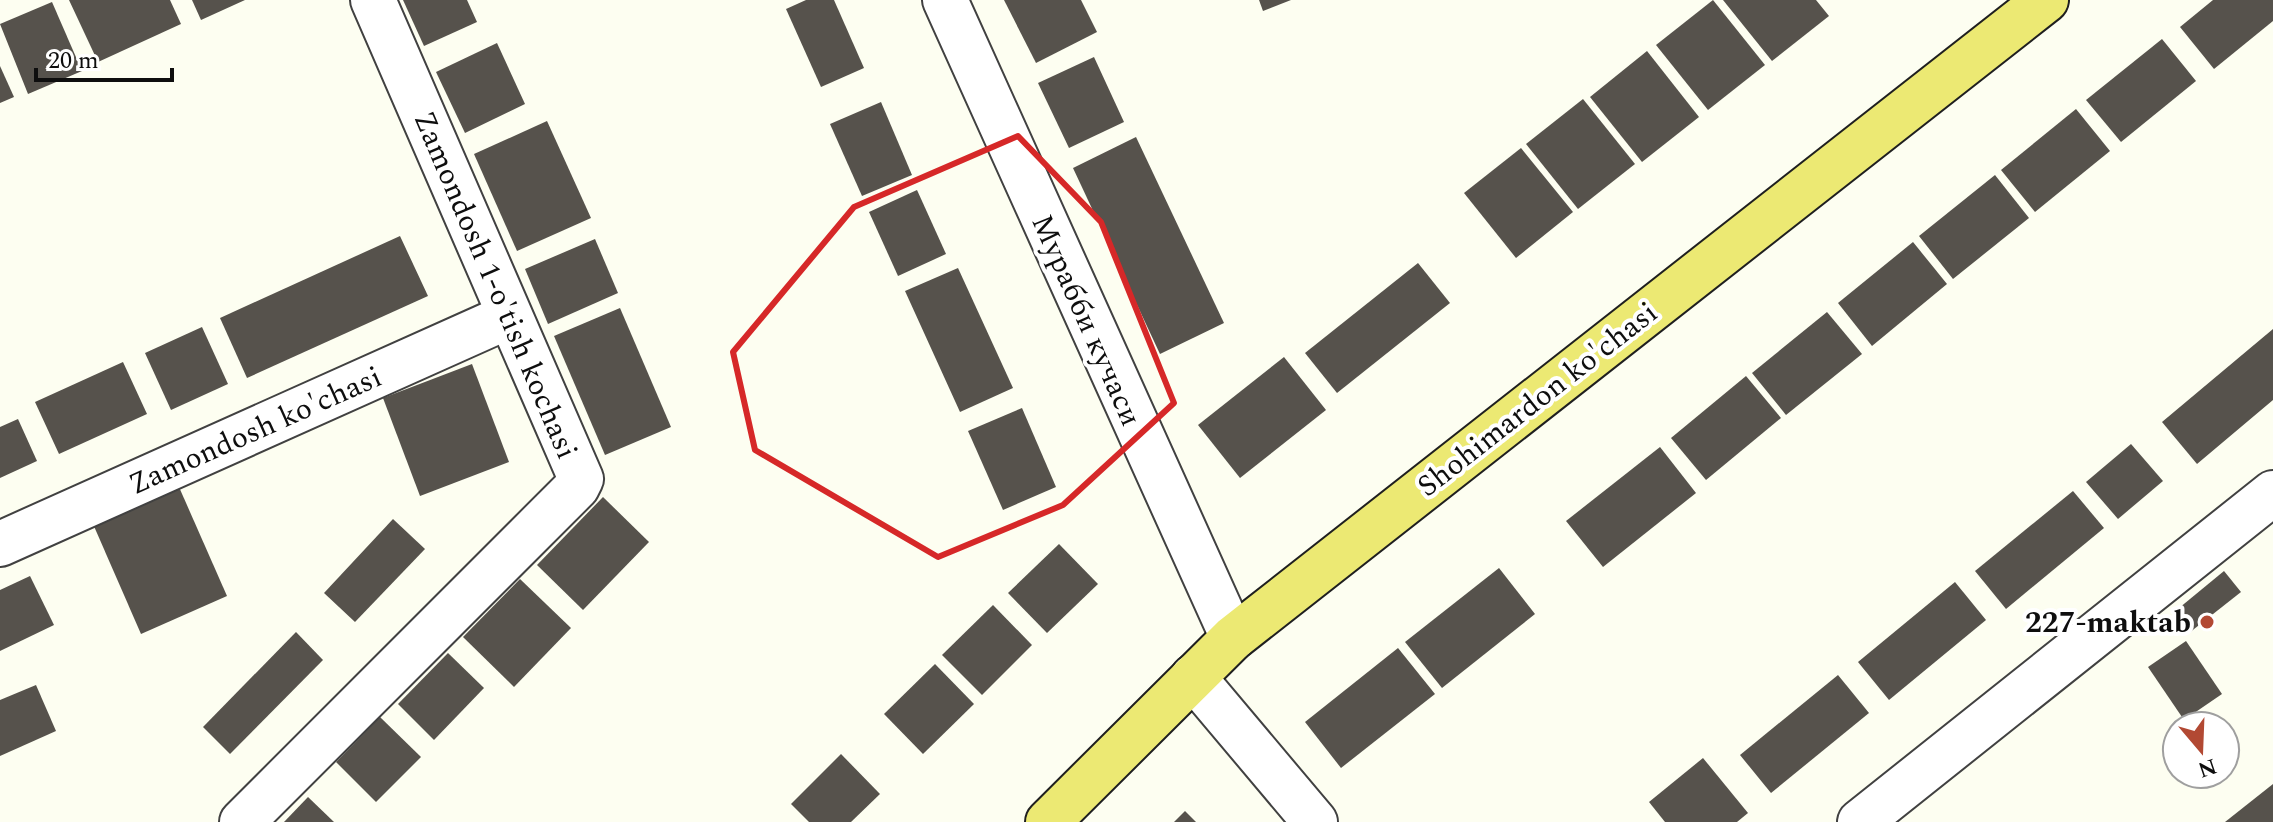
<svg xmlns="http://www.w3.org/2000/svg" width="2273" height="822" viewBox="0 0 2273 822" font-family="Spectral,serif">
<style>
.building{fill:#56524c}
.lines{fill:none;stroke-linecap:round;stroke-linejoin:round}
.minor-casing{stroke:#414141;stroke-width:48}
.major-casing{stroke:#1f1f1f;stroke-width:48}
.minor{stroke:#fff;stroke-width:44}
.major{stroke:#ece973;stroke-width:44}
.marked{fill:none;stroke:#d62828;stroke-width:6;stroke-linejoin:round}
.poi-dot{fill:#b24933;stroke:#fff;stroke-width:3}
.labels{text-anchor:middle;stroke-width:8;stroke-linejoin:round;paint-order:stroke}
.street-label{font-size:30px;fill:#0e0e0e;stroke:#fff}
.poi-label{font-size:30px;font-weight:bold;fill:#0e0e0e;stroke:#fff;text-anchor:end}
</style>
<rect width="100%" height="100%" fill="#fdfef1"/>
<!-- building -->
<g class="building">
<path d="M69 0H170L181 24 98 62Z"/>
<path d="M192 0H245L201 20Z"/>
<path d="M403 0H467L477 22 424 46Z"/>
<path d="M806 0H834L864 68 821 87 786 9Z"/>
<path d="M1004 0H1081L1097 32 1036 63Z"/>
<path d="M1259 0H1291L1263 11Z"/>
<path d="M1713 0 1765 65 1708 110 1656 45Z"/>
<path d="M1723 0H1816L1829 16 1772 61Z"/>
<path d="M2213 0H2273V21L2214 69 2180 27Z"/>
<path d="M52 2 82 71 28 94 0 24Z"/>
<path d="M2162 39 2196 81 2121 142 2086 100Z"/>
<path d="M497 43 525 104 465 133 436 72Z"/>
<path d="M1647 51 1699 117 1642 162 1590 97Z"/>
<path d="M1094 57 1124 122 1069 148 1038 83Z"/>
<path d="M0 66 14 97 0 103Z"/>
<path d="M1583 99 1635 164 1578 209 1526 144Z"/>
<path d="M881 102 912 175 862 196 830 124Z"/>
<path d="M2076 109 2110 151 2035 212 2001 170Z"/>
<path d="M547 121 591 218 517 251 474 154Z"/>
<path d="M1136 137 1224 323 1160 354 1073 168Z"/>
<path d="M1521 148 1573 212 1516 258 1464 193Z"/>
<path d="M1995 175 2029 218 1953 279 1919 236Z"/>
<path d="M917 190 946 254 898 276 869 212Z"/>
<path d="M400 236 428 296 247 378 220 318Z"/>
<path d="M595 239 618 293 548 324 525 269Z"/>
<path d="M1913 242 1947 284 1872 346 1838 303Z"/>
<path d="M1418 263 1450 303 1337 393 1305 353Z"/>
<path d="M958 268 1013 388 960 412 905 291Z"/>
<path d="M620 308 671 427 605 455 554 336Z"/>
<path d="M1827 312 1862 354 1786 415 1752 373Z"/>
<path d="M202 327 228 384 171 410 145 353Z"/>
<path d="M2273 329V400L2197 464 2162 422Z"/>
<path d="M1284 357 1326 410 1240 478 1198 425Z"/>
<path d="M123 362 147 414 59 454 35 402Z"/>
<path d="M472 364 509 462 420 496 383 398Z"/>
<path d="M1746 376 1781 418 1706 480 1671 438Z"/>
<path d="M1022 408 1056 487 1003 510 968 431Z"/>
<path d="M18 419 37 461 0 478V427Z"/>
<path d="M2131 444 2163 481 2118 519 2086 482Z"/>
<path d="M1660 447 1696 493 1603 567 1566 521Z"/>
<path d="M179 487 227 596 141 634 93 524Z"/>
<path d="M2073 491 2104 528 2006 609 1975 571Z"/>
<path d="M603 497 649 542 583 610 537 565Z"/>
<path d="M393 519 425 549 355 622 324 593Z"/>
<path d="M1059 544 1098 584 1047 633 1008 593Z"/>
<path d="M1499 568 1535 614 1442 688 1405 642Z"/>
<path d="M2224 571 2241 592 2189 633 2173 613Z"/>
<path d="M30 576 54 625 0 651V590Z"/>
<path d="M520 579 571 628 514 687 463 637Z"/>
<path d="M1955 582 1986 620 1889 700 1858 662Z"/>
<path d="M993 605 1032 645 982 695 942 655Z"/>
<path d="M296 632 323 660 230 754 203 727Z"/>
<path d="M2186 641 2222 694 2184 720 2148 667Z"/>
<path d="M1398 648 1435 694 1341 768 1305 722Z"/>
<path d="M448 653 484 688 434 740 398 704Z"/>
<path d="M935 664 974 704 923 754 884 714Z"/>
<path d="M1838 675 1869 713 1771 793 1740 755Z"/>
<path d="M36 685 56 731 0 756V700Z"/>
<path d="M380 717 421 757 376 802 336 762Z"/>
<path d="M841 754 880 794 851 822H809L791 804Z"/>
<path d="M1703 758 1748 813 1737 822H1665L1649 802Z"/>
<path d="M2273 784V822H2225Z"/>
<path d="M308 797 334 822H284Z"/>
<path d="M1185 811 1196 822H1174Z"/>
</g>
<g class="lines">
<!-- minor casing -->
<g class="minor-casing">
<g id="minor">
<path d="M945 0 1233 638"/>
<path d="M0 544 509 316"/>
<path d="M1193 677 1315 822"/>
<path d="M242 822 577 487 581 479 373 0"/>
<path d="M1860 822 2273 493"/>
</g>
</g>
<!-- major casing -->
<g class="major-casing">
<path id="major" d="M1048 822 1233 638 2046 0"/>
</g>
<!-- minor -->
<use href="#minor" class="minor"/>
<!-- major -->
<use href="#major" class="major"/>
</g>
<!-- marked area -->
<path class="marked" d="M1018 136 1101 222 1174 403 1063 505 938 557 755 450 733 352 854 207Z"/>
<!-- markers -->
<circle class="poi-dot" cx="2207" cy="622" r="8"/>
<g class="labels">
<!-- street labels -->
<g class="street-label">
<text transform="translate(496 285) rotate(67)" y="10">Zamondosh 1-o'tish kochasi</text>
<text transform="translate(1087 320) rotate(66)" y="10">Мурабби кучаси</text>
<text transform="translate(1537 399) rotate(-38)" y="10">Shohimardon ko'chasi</text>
<text transform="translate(255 430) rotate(-24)" y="10">Zamondosh ko'chasi</text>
</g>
<!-- poi labels -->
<g class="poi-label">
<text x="2191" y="632">227-maktab</text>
</g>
</g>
<!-- north arrow -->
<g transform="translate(2201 750) rotate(161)"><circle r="38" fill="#ffffff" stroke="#9f9f9f" stroke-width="2"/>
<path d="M0-6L14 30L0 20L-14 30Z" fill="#b24933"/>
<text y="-12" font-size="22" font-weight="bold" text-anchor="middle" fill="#0e0e0e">N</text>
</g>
<!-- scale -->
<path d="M36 68v12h136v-12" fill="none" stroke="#0e0e0e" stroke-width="4"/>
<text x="48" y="68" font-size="24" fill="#0e0e0e" stroke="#ffffff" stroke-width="6" paint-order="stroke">20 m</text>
</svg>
